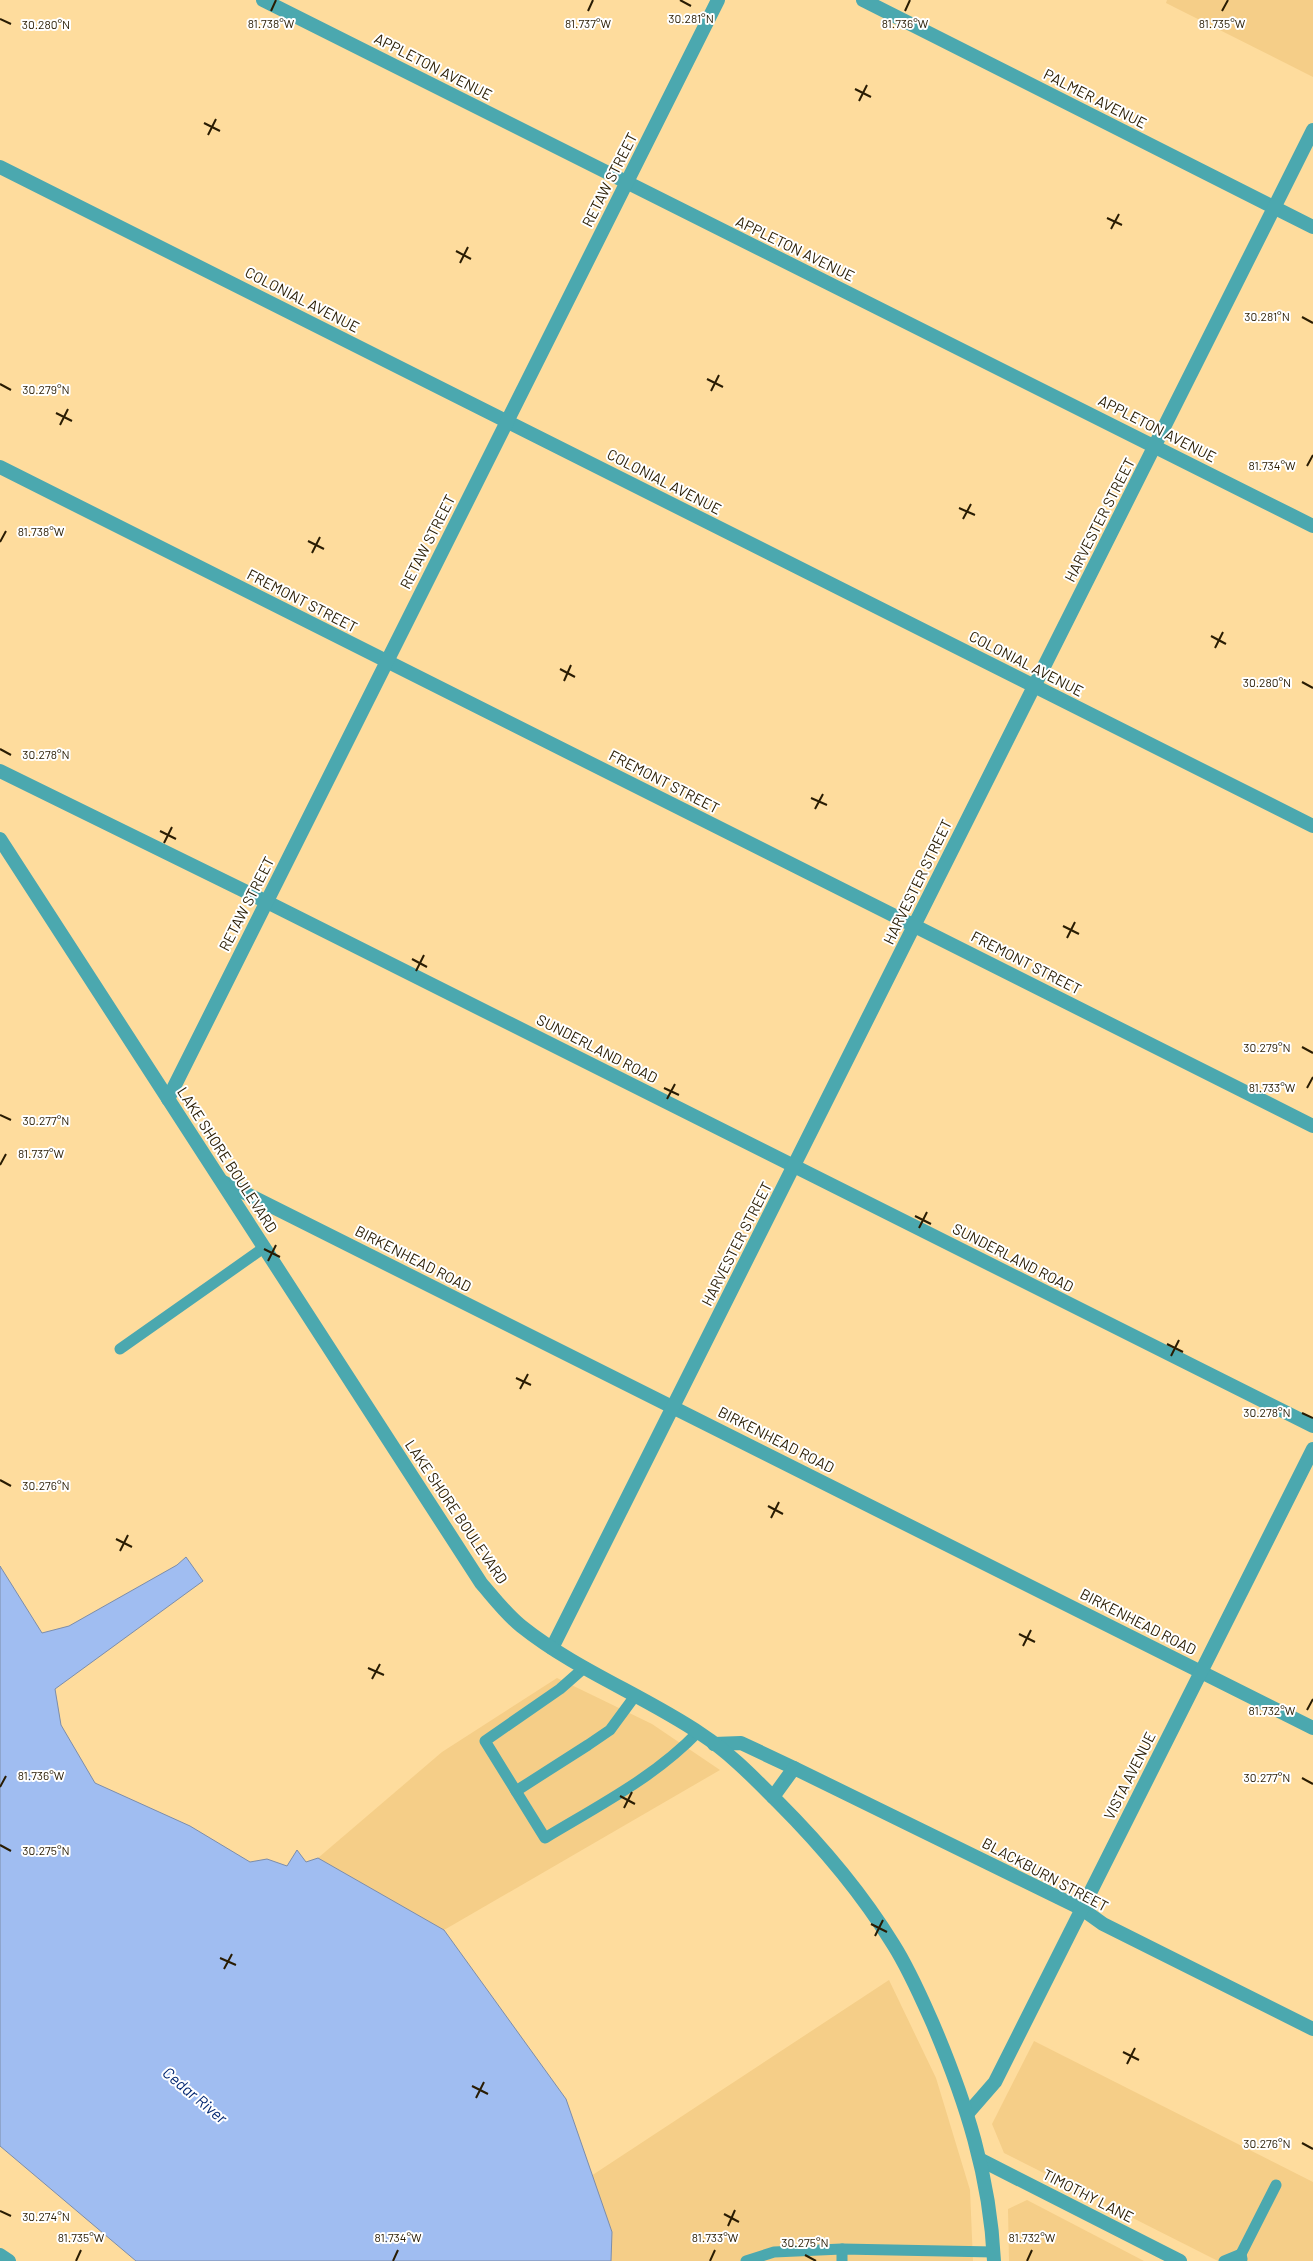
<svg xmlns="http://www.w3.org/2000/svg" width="1313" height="2261" viewBox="0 0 1313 2261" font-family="Barlow,sans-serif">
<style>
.built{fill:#f5ce88}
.water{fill:#a0bdf1;stroke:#7c8daa}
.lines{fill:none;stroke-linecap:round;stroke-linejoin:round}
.service{stroke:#4ba8af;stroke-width:11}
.minor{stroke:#4ba8af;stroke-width:14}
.tertiary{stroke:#4ba8af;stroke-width:14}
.ticks{fill:none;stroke:#291c03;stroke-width:2}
.labels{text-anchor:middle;stroke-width:4;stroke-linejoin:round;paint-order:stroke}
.street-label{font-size:15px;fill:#291c03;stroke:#fff}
.water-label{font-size:16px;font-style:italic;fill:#042872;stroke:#fff}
.ticks-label{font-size:12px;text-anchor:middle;fill:#291c03;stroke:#fff;stroke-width:4;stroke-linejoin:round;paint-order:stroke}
</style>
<rect width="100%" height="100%" fill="#fedc9d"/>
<!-- built -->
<g class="built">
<path d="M1167 0H1313V77L1166 3Z"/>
<path d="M557 1678 652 1724 720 1770 444 1930 318 1858 442 1752Z"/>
<path d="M889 1980 936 2078 970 2190 973 2261H611L612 2231 591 2176Z"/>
<path d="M1034 2041 1313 2182V2261H1218L1004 2153 992 2124Z"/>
<path d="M1027 2200 1144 2261H1009L1008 2209Z"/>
</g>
<!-- water -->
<path class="water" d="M186 1557 203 1581 55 1689 61 1725 95 1783 190 1826 250 1862 267 1859 287 1866 297 1850 306 1862 318 1858 444 1930 566 2099 612 2232 611 2261H136L0 2146V1566L42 1633 69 1626 177 1565Z"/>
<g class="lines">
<!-- service -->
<g class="service">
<path d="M120 1349 265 1247"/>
<path d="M585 1667 560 1689 485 1741 545 1838C598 1806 655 1777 698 1732"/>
<path d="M516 1791 588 1745 610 1730 635 1696"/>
<path d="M1241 2254 1276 2185"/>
<path d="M746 2261 774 2252 842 2249"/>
<path d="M842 2261V2249L994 2252"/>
<path d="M1224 2261 1241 2254 1242 2259"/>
</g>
<!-- minor -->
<g class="minor">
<path d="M263 0 1313 526"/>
<path d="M863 0 1313 227"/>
<path d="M0 167 1313 826"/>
<path d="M0 467 1313 1126"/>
<path d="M0 771 267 902 1313 1426"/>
<path d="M168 1099 718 0"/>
<path d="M223 1182 1313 1728"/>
<path d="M552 1648 1313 130"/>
<path d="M714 1744 741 1743 794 1768"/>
<path d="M773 1797 794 1768 1082 1909 1103 1924 1313 2029"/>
<path d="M968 2113 995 2082 1313 1449"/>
<path d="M981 2160 1180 2261"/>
<path d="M0 2255 9 2261"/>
</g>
<!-- tertiary -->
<path class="tertiary" d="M0 839 481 1583C494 1598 506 1614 521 1626 576 1670 643 1695 701 1734 730 1753 754 1778 778 1802 822 1846 861 1892 893 1944 909 1969 921 1997 933 2024 966 2102 990 2176 994 2261"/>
</g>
<!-- ticks -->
<path class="ticks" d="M680 0 691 6M271 11 276 0M588 11 593 0M905 11 910 0M1222 11 1228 0M0 19 11 24M855 89 871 97M859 101 867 85M204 123 220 131M208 135 216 119M1107 218 1122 225M1111 229 1119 214M456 251 471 259M460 263 468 247M1302 317 1313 323M707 379 723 387M0 384 11 390M711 391 719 375M56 413 72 421M60 425 68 409M1307 466 1313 455M959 508 975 515M963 519 971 504M308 541 324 549M0 542 6 531M312 553 320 537M1211 636 1226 644M1215 648 1223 632M560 669 575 677M564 681 571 665M1302 682 1313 688M0 749 11 755M811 798 827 805M815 809 823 794M160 831 176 839M164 843 172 827M1063 926 1079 934M1067 938 1075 922M412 959 427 967M416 971 424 955M1302 1047 1313 1053M664 1088 679 1095M1307 1088 1313 1077M667 1099 675 1084M0 1115 11 1120M0 1165 6 1154M915 1216 931 1224M919 1228 927 1212M264 1249 280 1257M268 1261 276 1245M1167 1344 1183 1352M1171 1356 1179 1340M516 1378 531 1385M520 1389 528 1374M1302 1413 1313 1418M0 1480 11 1486M768 1506 783 1514M771 1518 779 1502M116 1539 132 1547M120 1551 128 1535M1019 1634 1035 1642M1023 1646 1031 1630M368 1668 384 1675M372 1679 380 1664M1307 1710 1313 1699M1302 1778 1313 1784M0 1787 6 1776M620 1796 635 1804M624 1808 632 1792M0 1845 11 1851M871 1924 887 1932M875 1936 883 1920M220 1958 236 1965M224 1969 232 1954M1123 2052 1139 2060M1127 2064 1135 2048M472 2086 488 2094M476 2098 484 2082M1302 2143 1313 2149M0 2211 11 2216M724 2214 739 2222M728 2226 735 2210M805 2255 816 2261M76 2261 81 2250M393 2261 398 2250M710 2261 715 2250M1027 2261 1032 2250"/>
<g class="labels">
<!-- street labels -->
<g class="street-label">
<text transform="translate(433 67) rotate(27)" y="5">APPLETON AVENUE</text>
<text transform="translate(1095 99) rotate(27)" y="5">PALMER AVENUE</text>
<text transform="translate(610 180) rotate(-63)" y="5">RETAW STREET</text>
<text transform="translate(795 249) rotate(26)" y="5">APPLETON AVENUE</text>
<text transform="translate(302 300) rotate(27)" y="5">COLONIAL AVENUE</text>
<text transform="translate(1157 429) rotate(27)" y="5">APPLETON AVENUE</text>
<text transform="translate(664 482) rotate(27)" y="5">COLONIAL AVENUE</text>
<text transform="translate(1100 520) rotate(-63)" y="5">HARVESTER STREET</text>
<text transform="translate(428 542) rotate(-63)" y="5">RETAW STREET</text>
<text transform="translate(302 601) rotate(27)" y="5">FREMONT STREET</text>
<text transform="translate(1026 664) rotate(27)" y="5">COLONIAL AVENUE</text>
<text transform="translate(664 782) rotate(27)" y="5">FREMONT STREET</text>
<text transform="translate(918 882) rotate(-64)" y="5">HARVESTER STREET</text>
<text transform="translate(247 904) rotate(-63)" y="5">RETAW STREET</text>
<text transform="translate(1026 963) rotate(27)" y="5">FREMONT STREET</text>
<text transform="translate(597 1049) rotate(27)" y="5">SUNDERLAND ROAD</text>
<text transform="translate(227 1160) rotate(57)" y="5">LAKE SHORE BOULEVARD</text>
<text transform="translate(737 1244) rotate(-63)" y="5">HARVESTER STREET</text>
<text transform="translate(1013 1258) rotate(27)" y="5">SUNDERLAND ROAD</text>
<text transform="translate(413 1259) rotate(27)" y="5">BIRKENHEAD ROAD</text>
<text transform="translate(776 1440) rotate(27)" y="5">BIRKENHEAD ROAD</text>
<text transform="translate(456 1512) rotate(56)" y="5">LAKE SHORE BOULEVARD</text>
<text transform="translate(1138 1622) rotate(27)" y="5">BIRKENHEAD ROAD</text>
<text transform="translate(1130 1776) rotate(-63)" y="5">VISTA AVENUE</text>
<text transform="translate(1045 1875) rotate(28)" y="5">BLACKBURN STREET</text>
<text transform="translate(1088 2196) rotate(27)" y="5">TIMOTHY LANE</text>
</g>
<!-- water labels -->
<g class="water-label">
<text transform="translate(195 2095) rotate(40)" y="6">Cedar River</text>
</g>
</g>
<g class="ticks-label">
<text x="691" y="23">30.281°N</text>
<text x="271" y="28">81.738°W</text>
<text x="588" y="28">81.737°W</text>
<text x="905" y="28">81.736°W</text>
<text x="1222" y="28">81.735°W</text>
<text x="46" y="29">30.280°N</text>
<text x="1267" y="321">30.281°N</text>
<text x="46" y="394">30.279°N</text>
<text x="1272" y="470">81.734°W</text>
<text x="41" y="536">81.738°W</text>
<text x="1267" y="687">30.280°N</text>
<text x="46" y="759">30.278°N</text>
<text x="1267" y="1052">30.279°N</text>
<text x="1272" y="1092">81.733°W</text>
<text x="46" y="1125">30.277°N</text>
<text x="41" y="1158">81.737°W</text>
<text x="1267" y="1417">30.278°N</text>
<text x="46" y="1490">30.276°N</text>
<text x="1272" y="1715">81.732°W</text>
<text x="41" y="1780">81.736°W</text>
<text x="1267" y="1782">30.277°N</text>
<text x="46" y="1855">30.275°N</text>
<text x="1267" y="2148">30.276°N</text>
<text x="46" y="2221">30.274°N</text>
<text x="81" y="2242">81.735°W</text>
<text x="398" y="2242">81.734°W</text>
<text x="715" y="2242">81.733°W</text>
<text x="1032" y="2242">81.732°W</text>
<text x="805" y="2247">30.275°N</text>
</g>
</svg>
